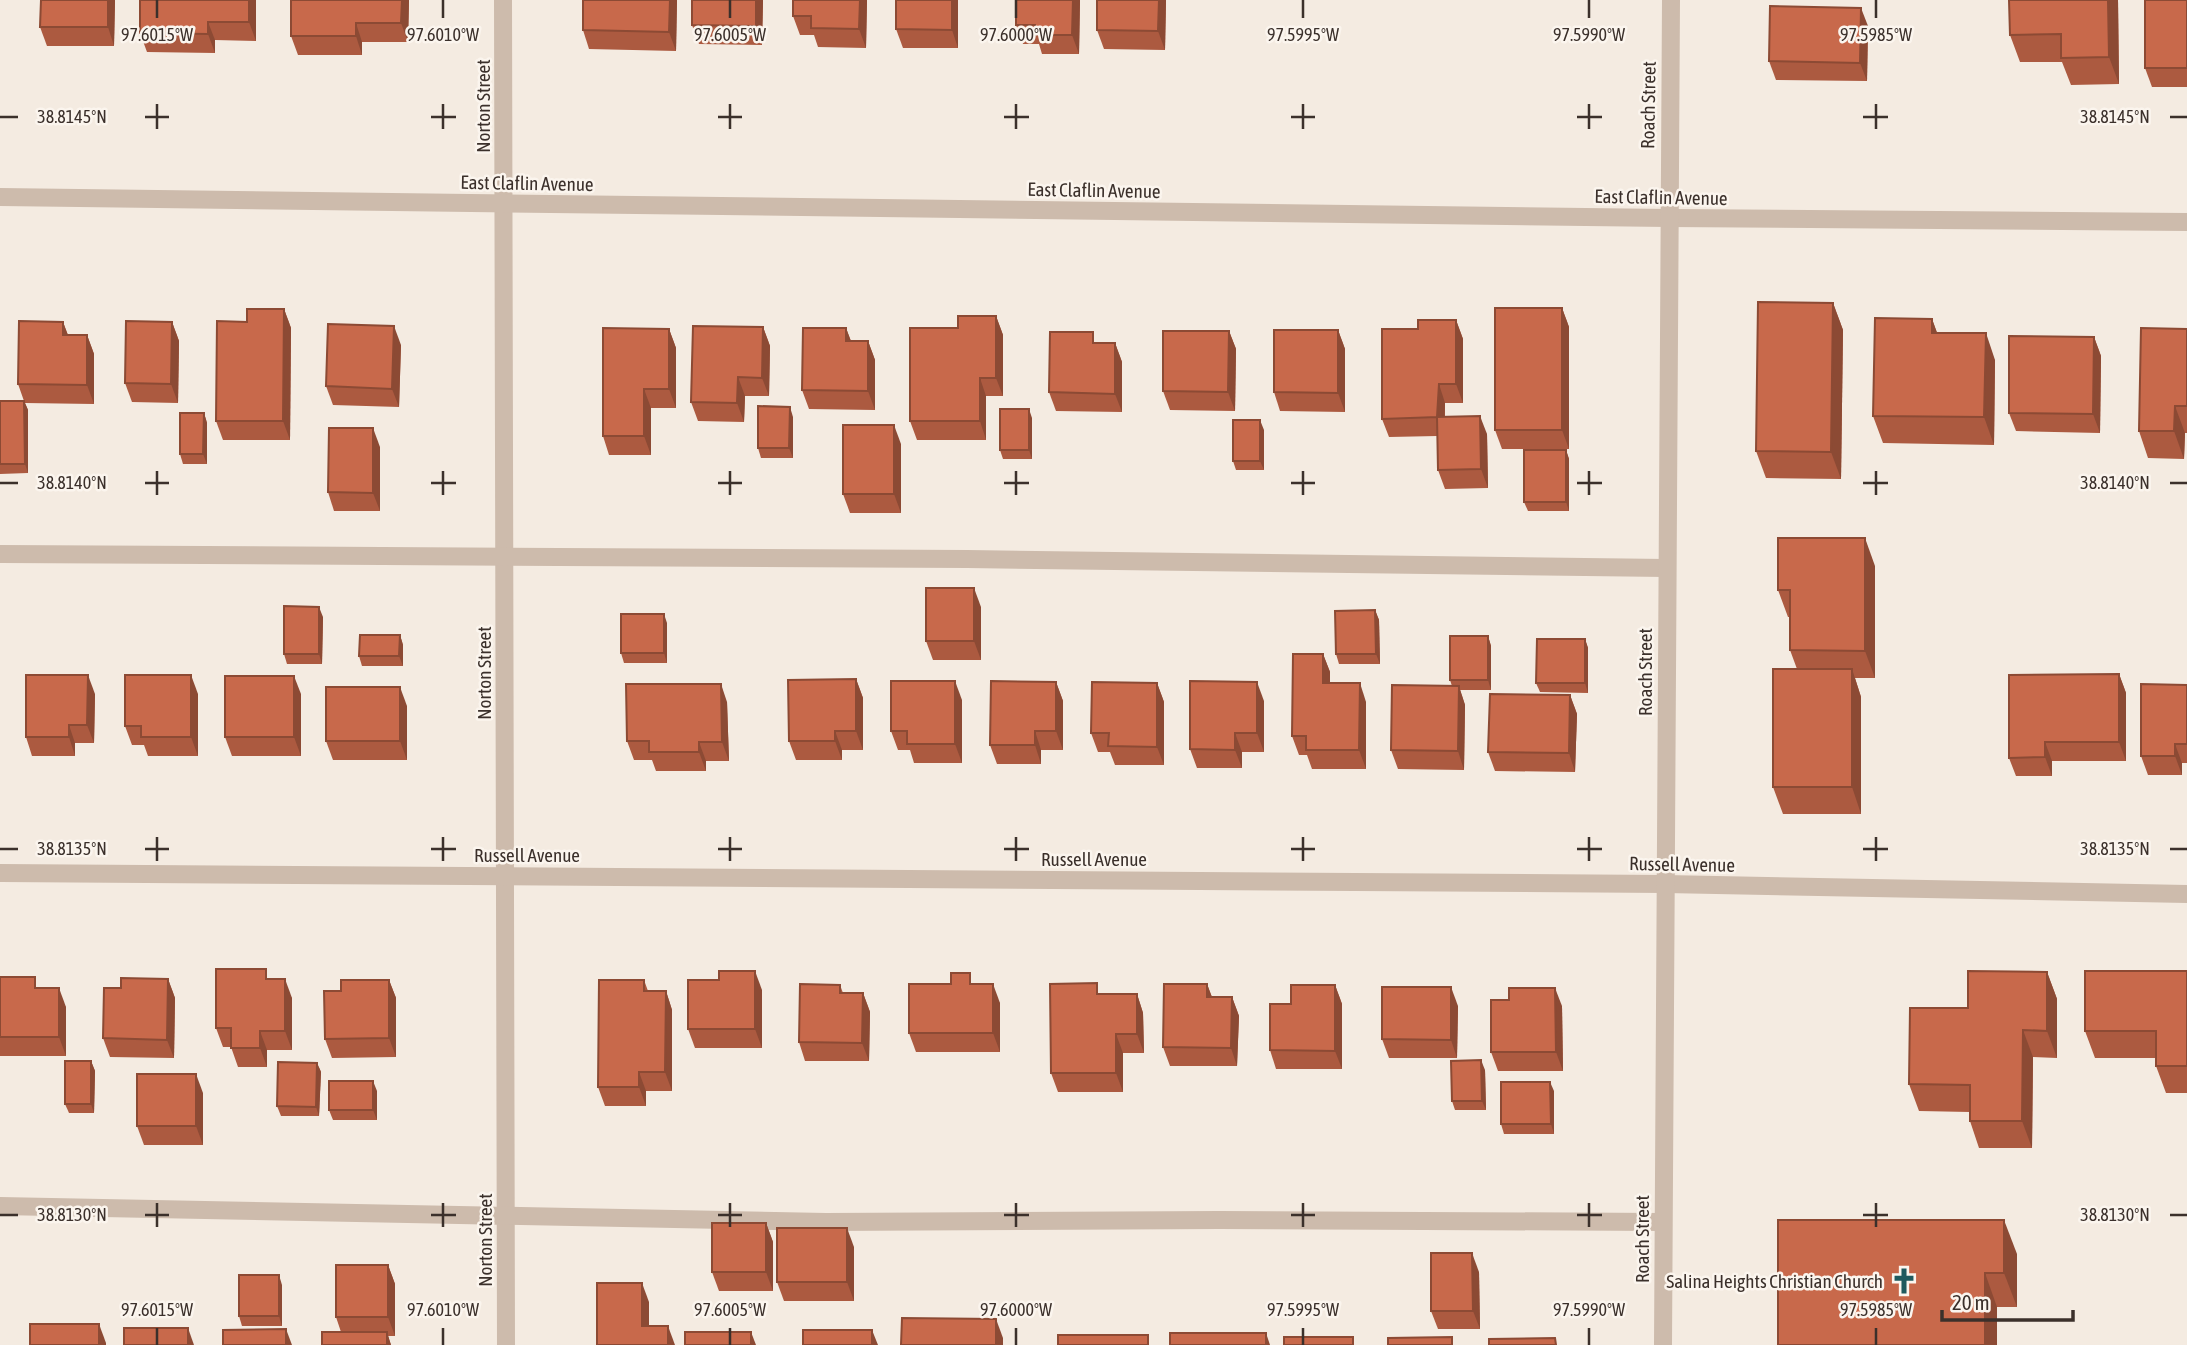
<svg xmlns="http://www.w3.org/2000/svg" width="2187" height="1345" viewBox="0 0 2187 1345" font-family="'Asap Condensed',sans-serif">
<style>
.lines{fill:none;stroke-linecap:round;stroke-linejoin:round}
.minor{stroke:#cdbbac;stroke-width:18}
.wall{fill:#ac5a40}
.shaded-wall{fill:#8c4a34}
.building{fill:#c8694b;stroke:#8c4a34;stroke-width:2}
.ticks{fill:none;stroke:#3b302b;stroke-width:2.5}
.labels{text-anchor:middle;stroke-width:5;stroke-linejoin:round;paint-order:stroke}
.street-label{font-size:19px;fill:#3b302b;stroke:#fbf5ee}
.poi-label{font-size:19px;fill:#3b302b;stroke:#fbf5ee;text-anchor:end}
.ticks-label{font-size:18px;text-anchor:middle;fill:#3b302b;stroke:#fbf5ee;stroke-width:5;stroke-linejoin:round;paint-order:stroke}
</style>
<rect width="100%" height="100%" fill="#f4ebe1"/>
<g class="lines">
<!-- minor -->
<g class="minor">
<path d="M503 0 506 1345"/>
<path d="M0 197 1668 218 2187 222"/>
<path d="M0 554 967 559 1666 568"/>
<path d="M0 873 1665 884 2187 894"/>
<path d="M0 1206 826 1222 1219 1220 1663 1222"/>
<path d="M1663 1345 1671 0"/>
</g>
</g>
<!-- wall -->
<g class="wall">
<path d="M115 0 114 46H47L40 27Z"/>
<path d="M140 0H256V41L215 40V53L147 52 140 33Z"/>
<path d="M291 0H409L408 42H362V55H298L291 36Z"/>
<path d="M677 0 676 51 589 49 583 30Z"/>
<path d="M763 0 762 45 699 44 692 25Z"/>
<path d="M867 0 866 48 818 47 814 35H800L793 16Z"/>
<path d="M958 0V48H903L896 29Z"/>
<path d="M1080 0 1079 54H1042L1039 44H1023L1016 25Z"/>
<path d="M1097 0H1166L1165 50 1104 49 1097 30Z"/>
<path d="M2118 0 2119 84 2071 85 2062 62H2020L2010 35Z"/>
<path d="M2187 0V87H2152L2145 68Z"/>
<path d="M1868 26 1867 81 1776 80 1769 61Z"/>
<path d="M1833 303 1843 330 1841 479 1766 478 1756 451Z"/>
<path d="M1562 308 1569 327V449H1502L1495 430Z"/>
<path d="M284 309 291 328 290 440H223L216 421 247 322Z"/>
<path d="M996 316 1003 335V396H986V440H917L910 421 958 328Z"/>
<path d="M1932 319 1937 333 1995 360 1994 445 1883 443 1873 416Z"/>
<path d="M1456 320 1463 339V403H1445V417L1487 434 1488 488 1445 489 1438 470 1437 436 1389 437 1382 419 1418 329Z"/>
<path d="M63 322 68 335H87L94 354V404L25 403 28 410V473L0 474V401H24L18 384Z"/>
<path d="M172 322 179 341 178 403 132 402 125 383Z"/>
<path d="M763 327 770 346 769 396H745L744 422 698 421 691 402Z"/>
<path d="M846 328 851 341H868L875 360V410L809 409 802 390Z"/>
<path d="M669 329 676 348V408H651V455H609L603 436Z"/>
<path d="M2187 329V433H2185L2184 459 2148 458 2139 431Z"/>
<path d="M1338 330 1345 349V412L1280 411 1274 392Z"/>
<path d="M1229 331 1236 349 1235 411 1170 410 1163 391Z"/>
<path d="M2094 337 2101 356 2100 433 2016 431 2009 413Z"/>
<path d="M1115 343 1122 362V412L1056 411 1049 392Z"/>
<path d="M401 345 399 407 333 405 326 386Z"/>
<path d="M204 413 207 423V464H183L180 454Z"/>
<path d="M793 417V458H761L758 448Z"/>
<path d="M1032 418V459H1003L1000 450Z"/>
<path d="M1264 430V470H1236L1233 461Z"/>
<path d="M901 444V513H850L843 494Z"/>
<path d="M380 447V511H334L328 492Z"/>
<path d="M1566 450 1569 459V511H1528L1524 502Z"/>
<path d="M1875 566V678H1855L1861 697V814H1783L1773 787 1797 669 1790 650V617H1788L1778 590Z"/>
<path d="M981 607V660H933L926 641Z"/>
<path d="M1375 610 1379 620 1380 664H1339L1336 654Z"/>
<path d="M323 617 322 664H287L284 654Z"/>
<path d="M667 623V663H624L621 653Z"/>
<path d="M400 635 403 645V666H362L359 656Z"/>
<path d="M1488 636 1491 646V690H1460L1465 705 1464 770 1398 769 1391 750 1452 686 1450 680Z"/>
<path d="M1585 639 1588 648V693L1540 692 1536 683Z"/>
<path d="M1323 654 1330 672V683L1366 702V769H1312L1307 755H1299L1292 736Z"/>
<path d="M2119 674 2126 693V761H2052V776H2016L2009 758Z"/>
<path d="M856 679 863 698V750H842V760H796L789 741Z"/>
<path d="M1056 682 1063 701V750H1041V764H997L990 745Z"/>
<path d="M1157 683 1164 702V765H1115L1110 752H1098L1091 733Z"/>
<path d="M2187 685V763H2182V775H2148L2141 756Z"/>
<path d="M95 694 94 743H75V756H32L26 737Z"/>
<path d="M198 694V756H148L144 745H132L125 726Z"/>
<path d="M301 694V756H232L225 737Z"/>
<path d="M1570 695 1577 714 1575 772 1495 771 1488 752Z"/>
<path d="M962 700V763H914L910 750H898L891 731Z"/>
<path d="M1264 701V752H1242V768H1197L1190 749Z"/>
<path d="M727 702 729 761H706V771H656L652 760H634L627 741Z"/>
<path d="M407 706V760H333L326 741Z"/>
<path d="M2187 971V1093H2166L2156 1066V1058H2095L2085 1031Z"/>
<path d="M2047 972 2057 999V1058L2033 1057 2032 1148H1979L1970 1121V1112L1919 1111 1909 1084 1968 1008Z"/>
<path d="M0 977 39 988 66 1007V1056H0Z"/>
<path d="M168 979 175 998 174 1058 110 1057 103 1038 121 988Z"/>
<path d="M269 979 292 998V1050H267V1067H238L231 1047H223L216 1028Z"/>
<path d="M389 980 396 998V1057L332 1058 325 1039Z"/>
<path d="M644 980 648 991H666L672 1010V1091H646V1106H605L598 1087Z"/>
<path d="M974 984 1000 1003V1052H916L909 1033Z"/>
<path d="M1207 984 1212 997H1232L1239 1016 1237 1066H1170L1163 1047Z"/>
<path d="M840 985 843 993H863L870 1012 869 1061H805L799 1042Z"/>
<path d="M1335 985 1342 1004V1069H1276L1270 1050 1291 1004Z"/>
<path d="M762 990V1048H695L688 1029Z"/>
<path d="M1101 994H1137L1143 1013 1144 1053H1123V1092H1058L1051 1073Z"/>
<path d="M1458 1006 1457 1058H1389L1382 1039Z"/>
<path d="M1562 1006 1563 1071H1498L1491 1052Z"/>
<path d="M91 1061 95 1071 94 1113H69L65 1104Z"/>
<path d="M317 1063 321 1072 319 1116H281L277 1106Z"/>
<path d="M1485 1070 1486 1110H1455L1452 1101Z"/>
<path d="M377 1091V1120H333L329 1110Z"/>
<path d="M1554 1091V1134H1504L1501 1124Z"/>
<path d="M203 1093V1145H144L137 1126Z"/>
<path d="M766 1223 773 1242V1291H719L712 1272Z"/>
<path d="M854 1247V1301H784L777 1282Z"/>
<path d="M2017 1254V1307H1997V1345H1778Z"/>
<path d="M388 1265 395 1284V1336H388L391 1345 341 1332 336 1317Z"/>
<path d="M1479 1272 1480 1329H1438L1431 1311Z"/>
<path d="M282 1285V1326H242L239 1316Z"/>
</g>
<!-- shaded-wall -->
<g class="shaded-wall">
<path d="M108 0H115L114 46 108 27Z"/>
<path d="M249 0H256V41L249 22Z"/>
<path d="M402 0H409L408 42 401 23Z"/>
<path d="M670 0H677L676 51 669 32Z"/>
<path d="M756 0H763L762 45 756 26Z"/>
<path d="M860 0H867L866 48 859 29Z"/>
<path d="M952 0H958V48L952 30Z"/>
<path d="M1073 0H1080L1079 54 1072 35Z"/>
<path d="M1159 0H1166L1165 50 1158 31Z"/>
<path d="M2108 0H2118L2119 84 2109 57Z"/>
<path d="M1861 8 1868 26 1867 81 1860 63Z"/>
<path d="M208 22 215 40V53L208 34Z"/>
<path d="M356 23 362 42V55L356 36Z"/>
<path d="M1833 303 1843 330 1841 479 1831 452Z"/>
<path d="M1562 308 1569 327V449L1562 430Z"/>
<path d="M284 309 291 328 290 440 283 421Z"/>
<path d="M996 316 1003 335V396L996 378Z"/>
<path d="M1932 319 1942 346 1932 333Z"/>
<path d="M1456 320 1463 339V403L1456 384Z"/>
<path d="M63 322 70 341 63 335Z"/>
<path d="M172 322 179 341 178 403 171 384Z"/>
<path d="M394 326 401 345 399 407 392 389Z"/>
<path d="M763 327 770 346 769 396 762 378Z"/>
<path d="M846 328 853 347 846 341Z"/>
<path d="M669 329 676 348V408L669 389Z"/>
<path d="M1338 330 1345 349V412L1338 393Z"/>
<path d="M1229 331 1236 349 1235 411 1228 392Z"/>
<path d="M1986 333 1995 360 1994 445 1984 417Z"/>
<path d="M87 335 94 354V404L87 385Z"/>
<path d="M2094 337 2101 356 2100 433 2093 414Z"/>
<path d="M868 341 875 360V410L868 391Z"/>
<path d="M1115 343 1122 362V412L1115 394Z"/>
<path d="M738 377 745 396 744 422 737 403Z"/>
<path d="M980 378 986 396V440L980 421Z"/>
<path d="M1439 384 1445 403 1444 436 1437 417Z"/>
<path d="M644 389 651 408V455L644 436Z"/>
<path d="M24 401 28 410V473L25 464Z"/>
<path d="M2175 406 2185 433 2184 459 2174 431Z"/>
<path d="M790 407 793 417V458L789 448Z"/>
<path d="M1029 409 1032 418V459L1029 450Z"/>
<path d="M204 413 207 423V464L203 454Z"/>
<path d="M1480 416 1487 434 1488 488 1481 469Z"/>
<path d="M1260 420 1264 430V470L1260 461Z"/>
<path d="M894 425 901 444V513L894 494Z"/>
<path d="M373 428 380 447V511L373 493Z"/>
<path d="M1566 450 1569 459V511L1566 502Z"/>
<path d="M1865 538 1875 566V678L1865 651Z"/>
<path d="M974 588 981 607V660L974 641Z"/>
<path d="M319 607 323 617 322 664 319 654Z"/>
<path d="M1375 610 1379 620 1380 664 1376 654Z"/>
<path d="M664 614 667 623V663L664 653Z"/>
<path d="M400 635 403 645V666L399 656Z"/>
<path d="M1488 636 1491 646V690L1488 680Z"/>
<path d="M1585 639 1588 648V693L1585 683Z"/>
<path d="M1323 654 1330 672V702L1323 683Z"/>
<path d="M1852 669 1861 697V814L1852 787Z"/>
<path d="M2119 674 2126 693V761L2119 742Z"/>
<path d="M88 675 95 694 94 743 87 725Z"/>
<path d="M191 675 198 694V756L191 737Z"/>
<path d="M294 676 301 694V756L294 737Z"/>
<path d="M856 679 863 698V750L856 731Z"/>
<path d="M955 681 962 700V763L955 744Z"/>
<path d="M1056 682 1063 701V750L1056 731Z"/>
<path d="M1257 682 1264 701V752L1257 733Z"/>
<path d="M1157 683 1164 702V765L1157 747Z"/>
<path d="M1360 683 1366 702V769L1359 750Z"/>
<path d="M721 684 727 702 729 761 722 742Z"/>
<path d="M1459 686 1465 705 1464 770 1458 751Z"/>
<path d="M400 687 407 706V760L400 741Z"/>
<path d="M1570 695 1577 714 1575 772 1569 753Z"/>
<path d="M69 725 75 743V756L69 737Z"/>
<path d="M835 731 842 750V760L835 741Z"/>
<path d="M1035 731 1041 750V764L1035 745Z"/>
<path d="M1235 733 1242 752V768L1235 750Z"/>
<path d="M699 742 706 761V771L699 752Z"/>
<path d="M2045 742 2052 761V776L2045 757Z"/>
<path d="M2175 744 2182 763V775L2175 756Z"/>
<path d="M755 971 762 990V1048L755 1029Z"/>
<path d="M2047 972 2057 999V1058L2047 1031Z"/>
<path d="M168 979 175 998 174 1058 167 1040Z"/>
<path d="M285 979 292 998V1050L285 1031Z"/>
<path d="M389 980 396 998V1057L389 1038Z"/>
<path d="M993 984 1000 1003V1052L993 1033Z"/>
<path d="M1207 984 1214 1003 1207 997Z"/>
<path d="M1335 985 1342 1004V1069L1335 1051Z"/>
<path d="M1451 987 1458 1006 1457 1058 1451 1040Z"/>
<path d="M59 988 66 1007V1056L59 1037Z"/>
<path d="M1555 988 1562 1006 1563 1071 1556 1052Z"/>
<path d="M666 991 672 1010V1091L665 1072Z"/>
<path d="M863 993 870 1012 869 1061 862 1043Z"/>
<path d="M1137 994 1143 1013 1144 1053 1137 1034Z"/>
<path d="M1232 997 1239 1016 1237 1066 1231 1048Z"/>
<path d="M2023 1030 2033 1057 2032 1148 2022 1121Z"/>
<path d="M260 1031 267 1050V1067L260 1048Z"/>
<path d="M1116 1034 1123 1053V1092L1116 1073Z"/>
<path d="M1481 1060 1485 1070 1486 1110 1482 1101Z"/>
<path d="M91 1061 95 1071 94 1113 91 1104Z"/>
<path d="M317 1063 321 1072 319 1116 316 1107Z"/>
<path d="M639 1072 646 1091V1106L639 1087Z"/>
<path d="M196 1074 203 1093V1145L196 1126Z"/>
<path d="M373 1081 377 1091V1120L373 1110Z"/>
<path d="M1550 1082 1554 1091V1134L1551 1124Z"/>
<path d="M2004 1220 2017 1254V1307L2004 1273Z"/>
<path d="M766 1223 773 1242V1291L766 1272Z"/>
<path d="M847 1228 854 1247V1301L847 1282Z"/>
<path d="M1472 1253 1479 1272 1480 1329 1473 1311Z"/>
<path d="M388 1265 395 1284V1336L388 1317Z"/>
<path d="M1985 1273 1997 1307V1345H1985Z"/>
<path d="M279 1275 282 1285V1326L279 1316Z"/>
<path d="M642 1283 649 1302V1345L642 1326Z"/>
<path d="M996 1319 1003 1338V1345H996Z"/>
<path d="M99 1324 106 1343V1345H99Z"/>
<path d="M668 1326 675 1345H668Z"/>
<path d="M188 1328 194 1345H188Z"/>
<path d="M286 1329 292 1345H286Z"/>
<path d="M872 1330 878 1345H872Z"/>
<path d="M387 1332 391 1345H387Z"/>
<path d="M751 1332 756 1345H751Z"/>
<path d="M1266 1333 1270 1345H1266Z"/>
</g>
<!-- building -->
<g class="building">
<path d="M41 0H108V27H40Z"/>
<path d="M140 0H249V22H208V34L140 33Z"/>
<path d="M291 0H402L401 23H356V36H291Z"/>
<path d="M583 0H670L669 32 583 30Z"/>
<path d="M692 0H756V26L692 25Z"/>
<path d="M793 0H860L859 29 811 28V16H793Z"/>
<path d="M896 0H952V30L896 29Z"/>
<path d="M1016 0H1073L1072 35H1035V25H1016Z"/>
<path d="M1097 0H1159L1158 31 1097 30Z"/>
<path d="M2009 0H2108L2109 57 2061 58V34L2010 35Z"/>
<rect x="2145" y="0" width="42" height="68"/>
<path d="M1770 6 1861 8 1860 63 1769 61Z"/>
<path d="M1758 302 1833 303 1831 452 1756 451Z"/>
<rect x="1495" y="308" width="67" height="122"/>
<path d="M247 309H284L283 421H216L217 321 247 322Z"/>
<path d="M958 316H996V378H980V421H910V328H958Z"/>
<path d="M1875 318 1932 319V333H1986L1984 417 1873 416Z"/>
<path d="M1418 320H1456V384H1439L1437 417 1480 416 1481 469 1438 470 1437 417 1382 419V329H1418Z"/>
<path d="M19 321 63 322V335H87V385L18 384Z"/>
<path d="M126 321 172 322 171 384 125 383Z"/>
<path d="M328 324 394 326 392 389 326 386Z"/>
<path d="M693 326 763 327 762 378 738 377 737 403 691 402Z"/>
<path d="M603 328 669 329V389H644V436H603Z"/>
<path d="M803 328H846V341H868V391L802 390Z"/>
<path d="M2141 328 2187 329V406H2175L2174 431H2139Z"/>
<path d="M1274 330H1338V393L1274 392Z"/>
<path d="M1163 331H1229L1228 392 1163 391Z"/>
<path d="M1050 332H1093V343H1115V394L1049 392Z"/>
<path d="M2009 336 2094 337 2093 414 2009 413Z"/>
<path d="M0 401H24L25 464H0Z"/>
<path d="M758 406 790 407 789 448H758Z"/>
<rect x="1000" y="409" width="29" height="41"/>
<path d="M180 413H204L203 454H180Z"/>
<rect x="1233" y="420" width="27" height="41"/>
<rect x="843" y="425" width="51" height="69"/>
<path d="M329 428H373V493L328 492Z"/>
<rect x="1524" y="450" width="42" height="52"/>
<path d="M1778 538H1865V651L1790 650V590H1778Z"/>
<rect x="926" y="588" width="48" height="53"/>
<path d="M284 606 319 607V654H284Z"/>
<path d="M1375 610 1376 654H1336L1335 611Z"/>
<rect x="621" y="614" width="43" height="39"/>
<path d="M360 635H400L399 656H359Z"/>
<rect x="1450" y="636" width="38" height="44"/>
<path d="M1537 639H1585V683H1536Z"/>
<path d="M1293 654H1323V683H1360L1359 750H1306V736H1292Z"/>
<rect x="1773" y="669" width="79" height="118"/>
<path d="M2119 674V742H2045V757L2009 758V675Z"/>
<path d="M26 675H88L87 725H69V737H26Z"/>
<path d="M125 675H191V737H141V726H125Z"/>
<rect x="225" y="676" width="69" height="61"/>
<path d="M856 679V731H835V741H789L788 680Z"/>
<path d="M891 681H955V744H907V731H891Z"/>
<path d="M991 681 1056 682V731H1035V745H990Z"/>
<path d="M1190 681 1257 682V733H1235V750L1190 749Z"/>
<path d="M1092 682 1157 683V747L1108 746 1109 733H1091Z"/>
<path d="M626 684H721L722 742H699V752H649V741H627Z"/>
<path d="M2141 684 2187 685V744H2175V756H2141Z"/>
<path d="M1392 685 1459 686 1458 751 1391 750Z"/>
<rect x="326" y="687" width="74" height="54"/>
<path d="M1490 694 1570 695 1569 753 1488 752Z"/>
<path d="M216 969H266V979H285V1031H260V1048H231V1028H216Z"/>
<path d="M719 971H755V1029H688V980H719Z"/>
<path d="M1968 971 2047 972V1031L2023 1030 2022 1121H1970V1085L1909 1084 1910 1008H1968Z"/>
<path d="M2085 971H2187V1066H2156V1031H2085Z"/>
<path d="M951 973H970V984H993V1033H909V984H951Z"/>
<path d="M0 977H35V988H59V1037H0Z"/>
<path d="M121 978 168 979 167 1040 103 1038 104 988H121Z"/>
<path d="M341 980H389V1038L325 1039 324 991H341Z"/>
<path d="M599 980H644V991H666L665 1072H639V1087H598Z"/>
<path d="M1097 983V994H1137V1034H1116V1073H1051L1050 984Z"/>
<path d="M800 984 840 985V993H863L862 1043 799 1042Z"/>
<path d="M1164 984H1207V997H1232L1231 1048 1163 1047Z"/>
<path d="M1291 985H1335V1051L1270 1050V1004H1291Z"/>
<path d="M1382 987H1451V1040L1382 1039Z"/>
<path d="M1509 988H1555L1556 1052H1491V1000H1509Z"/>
<path d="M1481 1060 1482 1101H1452L1451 1061Z"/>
<rect x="65" y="1061" width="26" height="43"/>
<path d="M278 1062 317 1063 316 1107 277 1106Z"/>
<rect x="137" y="1074" width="59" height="52"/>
<rect x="329" y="1081" width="44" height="29"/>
<path d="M1501 1082H1550L1551 1124H1501Z"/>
<path d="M1778 1220H2004V1273H1985V1345H1778Z"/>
<rect x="712" y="1223" width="54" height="49"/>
<rect x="777" y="1228" width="70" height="54"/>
<path d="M1431 1253H1472L1473 1311H1431Z"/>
<rect x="336" y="1265" width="52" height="52"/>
<rect x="239" y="1275" width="40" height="41"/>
<path d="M597 1283H642V1326H668V1345H597Z"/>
<path d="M902 1318 996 1319V1345H901Z"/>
<rect x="30" y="1324" width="69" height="21"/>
<rect x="124" y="1328" width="64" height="17"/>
<path d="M286 1329V1345H223V1330Z"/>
<rect x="803" y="1330" width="69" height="15"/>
<rect x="322" y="1332" width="65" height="13"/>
<rect x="685" y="1332" width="66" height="13"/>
<rect x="1170" y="1333" width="96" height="12"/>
<rect x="1058" y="1335" width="90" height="10"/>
<rect x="1284" y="1337" width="69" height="8"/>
<path d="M1452 1337V1345H1388V1338Z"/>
<path d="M1555 1338 1556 1345H1489V1339Z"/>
</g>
<!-- ticks -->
<path class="ticks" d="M157 0V18M443 0V18M730 0V18M1016 0V18M1303 0V18M1589 0V18M1876 0V18M157 104V129M443 104V129M730 104V129M1016 104V129M1303 104V129M1589 104V129M1876 104V129M0 117H18M145 117H169M431 117H456M718 117H742M1004 117H1029M1291 117H1315M1577 117H1602M1863 117H1888M2170 117H2187M157 471V495M443 471V495M730 471V495M1016 471V495M1303 471V495M1589 471V495M1876 471V495M0 483H18M145 483H169M431 483H456M718 483H742M1004 483H1029M1291 483H1315M1577 483H1602M1863 483H1888M2170 483H2187M157 837V861M443 837V861M730 837V861M1016 837V861M1303 837V861M1589 837V861M1876 837V861M0 849H18M145 849H169M431 849H456M718 849H742M1004 849H1029M1291 849H1315M1577 849H1602M1863 849H1888M2170 849H2187M157 1203V1227M443 1203V1227M730 1203V1227M1016 1203V1227M1303 1203V1227M1589 1203V1227M1876 1203V1227M0 1215H18M145 1215H169M431 1215H456M718 1215H742M1004 1215H1029M1291 1215H1315M1577 1215H1602M1863 1215H1888M2170 1215H2187M157 1328V1345M443 1328V1345M730 1328V1345M1016 1328V1345M1303 1328V1345M1589 1328V1345M1876 1328V1345"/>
<!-- icons -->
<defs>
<g id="church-bare" transform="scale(2.1)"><path d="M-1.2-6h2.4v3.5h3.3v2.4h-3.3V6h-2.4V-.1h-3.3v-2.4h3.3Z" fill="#1f5a5e" stroke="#fbf5ee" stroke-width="2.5" paint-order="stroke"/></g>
</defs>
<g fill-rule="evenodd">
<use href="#church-bare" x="1904" y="1281"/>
</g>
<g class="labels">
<!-- street labels -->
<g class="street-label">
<text transform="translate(1648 105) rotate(-89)" y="7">Roach Street</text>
<text transform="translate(483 106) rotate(-90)" y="7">Norton Street</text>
<text transform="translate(527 183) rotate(1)" y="7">East Claflin Avenue</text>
<text transform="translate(1094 190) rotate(1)" y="7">East Claflin Avenue</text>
<text transform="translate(1661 197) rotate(1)" y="7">East Claflin Avenue</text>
<text transform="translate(1645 672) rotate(-90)" y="7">Roach Street</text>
<text transform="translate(484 673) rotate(-90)" y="7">Norton Street</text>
<text x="527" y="862">Russell Avenue</text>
<text x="1094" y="866">Russell Avenue</text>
<text transform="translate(1682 864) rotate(1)" y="7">Russell Avenue</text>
<text transform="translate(1642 1239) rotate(-90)" y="7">Roach Street</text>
<text transform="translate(485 1240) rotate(-90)" y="7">Norton Street</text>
</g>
<!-- poi labels -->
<g class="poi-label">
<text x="1883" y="1288">Salina Heights Christian Church</text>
</g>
</g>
<g class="ticks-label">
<text x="157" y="41">97.6015°W</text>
<text x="443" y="41">97.6010°W</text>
<text x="730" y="41">97.6005°W</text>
<text x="1016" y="41">97.6000°W</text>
<text x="1303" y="41">97.5995°W</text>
<text x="1589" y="41">97.5990°W</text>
<text x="1876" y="41">97.5985°W</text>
<text x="72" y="123">38.8145°N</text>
<text x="2115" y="123">38.8145°N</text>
<text x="72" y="489">38.8140°N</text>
<text x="2115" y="489">38.8140°N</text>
<text x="72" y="855">38.8135°N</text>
<text x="2115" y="855">38.8135°N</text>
<text x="72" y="1221">38.8130°N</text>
<text x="2115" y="1221">38.8130°N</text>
<text x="157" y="1316">97.6015°W</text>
<text x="443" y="1316">97.6010°W</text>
<text x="730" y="1316">97.6005°W</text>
<text x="1016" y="1316">97.6000°W</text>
<text x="1303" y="1316">97.5995°W</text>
<text x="1589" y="1316">97.5990°W</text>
<text x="1876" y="1316">97.5985°W</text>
</g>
<!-- scale -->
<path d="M1942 1310v10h131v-10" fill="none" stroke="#3b302b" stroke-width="3.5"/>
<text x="1952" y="1310" font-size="21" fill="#3b302b" stroke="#fbf5ee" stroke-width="5" paint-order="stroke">20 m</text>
</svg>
